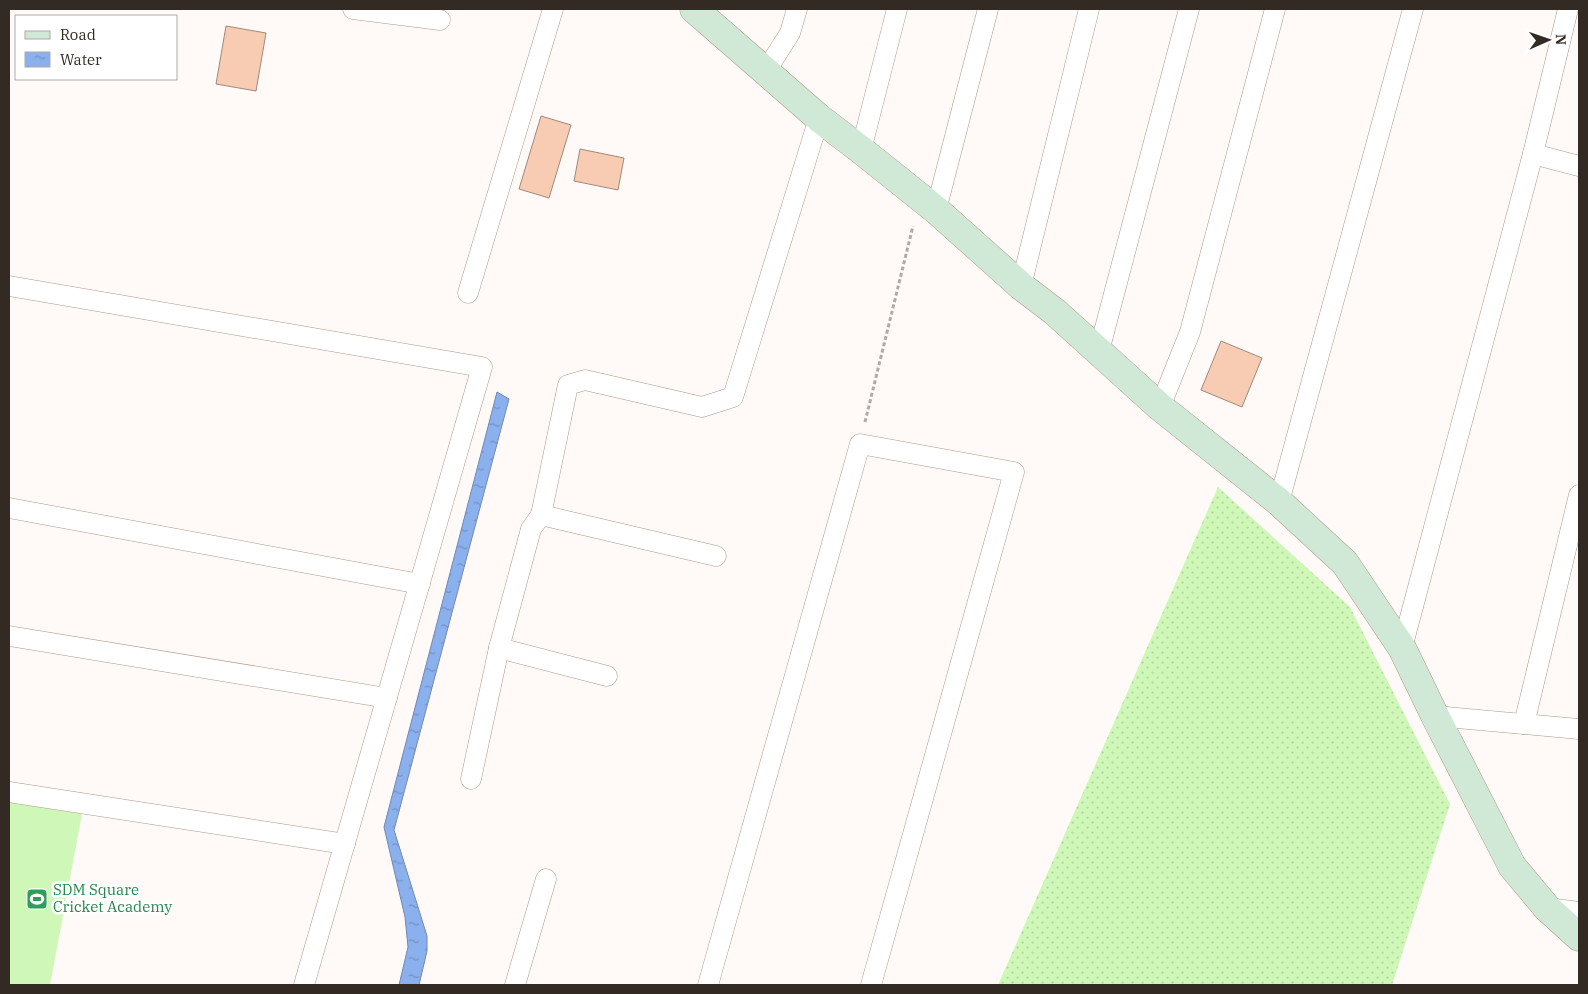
<svg xmlns="http://www.w3.org/2000/svg" width="1588" height="994" viewBox="0 0 1588 994" font-family="'IBM Plex Serif',serif">
<style>
.grass{fill:url(#grass-dots)}
.pitch{fill:#cff8b8}
.water{fill:url(#water-ripples);stroke:#7188b1}
.building{fill:#f7ccb3;stroke:#a0897c}
.lines{fill:none;stroke-linecap:round;stroke-linejoin:round}
.street-casing{stroke:#af988a;stroke-width:21}
.secondary-casing{stroke:#af988a;stroke-width:29}
.path{stroke:#b1aba7;stroke-width:3;stroke-dasharray:4 2.5;stroke-linecap:butt}
.street{stroke:#fff;stroke-width:20}
.secondary{stroke:#d0e8d6;stroke-width:28}
.labels{text-anchor:middle;stroke-width:5;stroke-linejoin:round;paint-order:stroke}
.leisure-label{font-size:15px;fill:#27864d;stroke:#fff;text-anchor:start}
</style>
<defs>
<pattern id="grass-dots" width="8" height="8" patternUnits="userSpaceOnUse" patternTransform="scale(1.25)"><rect width="8" height="8" fill="#cff8b8"/><path d="M2 2h.1M6 6h.1" fill="none" stroke="#b2d59e" stroke-width="1.8" stroke-linecap="round"/></pattern>
<pattern id="water-ripples" width="26" height="14" patternUnits="userSpaceOnUse" patternTransform="scale(1.25)"><rect width="26" height="14" fill="#8bb0ee"/><path d="M2 4q2-2 4 0t4 0M15 11q2-2 4 0t4 0" fill="none" stroke="#728fc1"/></pattern>
</defs>
<rect width="100%" height="100%" fill="#fffaf7"/>
<!-- grass -->
<path class="grass" d="M1218 487 1350 607 1450 804 1392 985H998Z"/>
<!-- pitch -->
<path class="pitch" d="M9 802 82 814 50 985H9Z"/>
<!-- water -->
<path class="water" d="M497 392 509 399 394 830 427 936V951L419 985H399L408 947 405 917 384 827Z"/>
<!-- building -->
<g class="building">
<path d="M226 26 266 33 256 91 216 84Z"/>
<path d="M541 116 571 125 549 198 519 189Z"/>
<path d="M580 149 624 158 618 190 574 181Z"/>
<path d="M1221 341 1262 358 1242 407 1201 390Z"/>
</g>
<g class="lines">
<!-- street casing -->
<g class="street-casing">
<g id="street">
<path d="M353 9 440 20"/>
<path d="M766 71 790 33 797 9"/>
<path d="M861 150 897 9"/>
<path d="M1533 154 1579 166"/>
<path d="M936 210 988 9"/>
<path d="M9 286 482 367 304 985"/>
<path d="M1021 286 1089 9"/>
<path d="M468 293 553 9"/>
<path d="M1099 351 1189 9"/>
<path d="M1160 407 1190 332 1275 9"/>
<path d="M1279 502 1413 9"/>
<path d="M9 508 420 584"/>
<path d="M541 515 716 556"/>
<path d="M9 636 387 698"/>
<path d="M499 648 607 676"/>
<path d="M1402 648 1533 154 1568 9"/>
<path d="M1435 716 1579 729"/>
<path d="M1524 724 1579 495"/>
<path d="M471 779 499 648 531 529 541 515 568 385 585 380 702 407 733 397 819 118"/>
<path d="M9 792 345 844"/>
<path d="M1547 908 1579 912"/>
<path d="M515 985 546 879"/>
<path d="M708 985 860 444 1014 472 871 985"/>
</g>
</g>
<!-- secondary casing -->
<g class="secondary-casing">
<path id="secondary" d="M694 9 819 118 861 150 936 210 1021 286 1055 312 1160 407 1279 502 1345 563 1402 648 1435 716 1512 866 1547 908 1579 937"/>
</g>
<!-- path -->
<path class="path" d="M865 422 913 226"/>
<!-- street -->
<use href="#street" class="street"/>
<!-- secondary -->
<use href="#secondary" class="secondary"/>
</g>
<!-- icons -->
<defs>
<g id="stadium-square" transform="scale(1.125)"><rect x="-9" y="-9" width="18" height="18" rx="4" fill="#2e9e5b" stroke="#fff"/><path d="M0-5a6.5 5 0 1 0 0 10a6.5 5 0 1 0 0-10ZM-3.5-1.8h7v3.6h-7Z" fill="#fff"/></g>
</defs>
<g fill-rule="evenodd">
<use href="#stadium-square" x="37" y="899"/>
</g>
<g class="labels">
<!-- leisure labels -->
<g class="leisure-label">
<text x="53" y="895">SDM Square<tspan x="53" dy="17">Cricket Academy</tspan></text>
</g>
</g>
<!-- border -->
<rect width="1588" height="994" fill="none" stroke="#332a24" stroke-width="20"/>
<!-- legend -->
<rect x="15" y="15" width="162" height="65" fill="#ffffff" stroke="#adaaa7"/>
<rect x="25" y="31" width="25" height="8" fill="#d0e8d6" stroke="#adaaa7"/>
<text x="60" y="40" font-size="15" fill="#332a24">Road</text>
<rect x="25" y="52" width="25" height="15" fill="url(#water-ripples)" stroke="#adaaa7"/>
<text x="60" y="65" font-size="15" fill="#332a24">Water</text>
<!-- north arrow -->
<g transform="translate(1548 40) rotate(88)" stroke="#ffffff" stroke-width="4" paint-order="stroke">
<path d="M0-4L9 19L0 12L-9 19Z" fill="#332a24"/>
<text y="-8" font-size="14" font-weight="bold" text-anchor="middle" fill="#332a24">N</text>
</g>
</svg>
